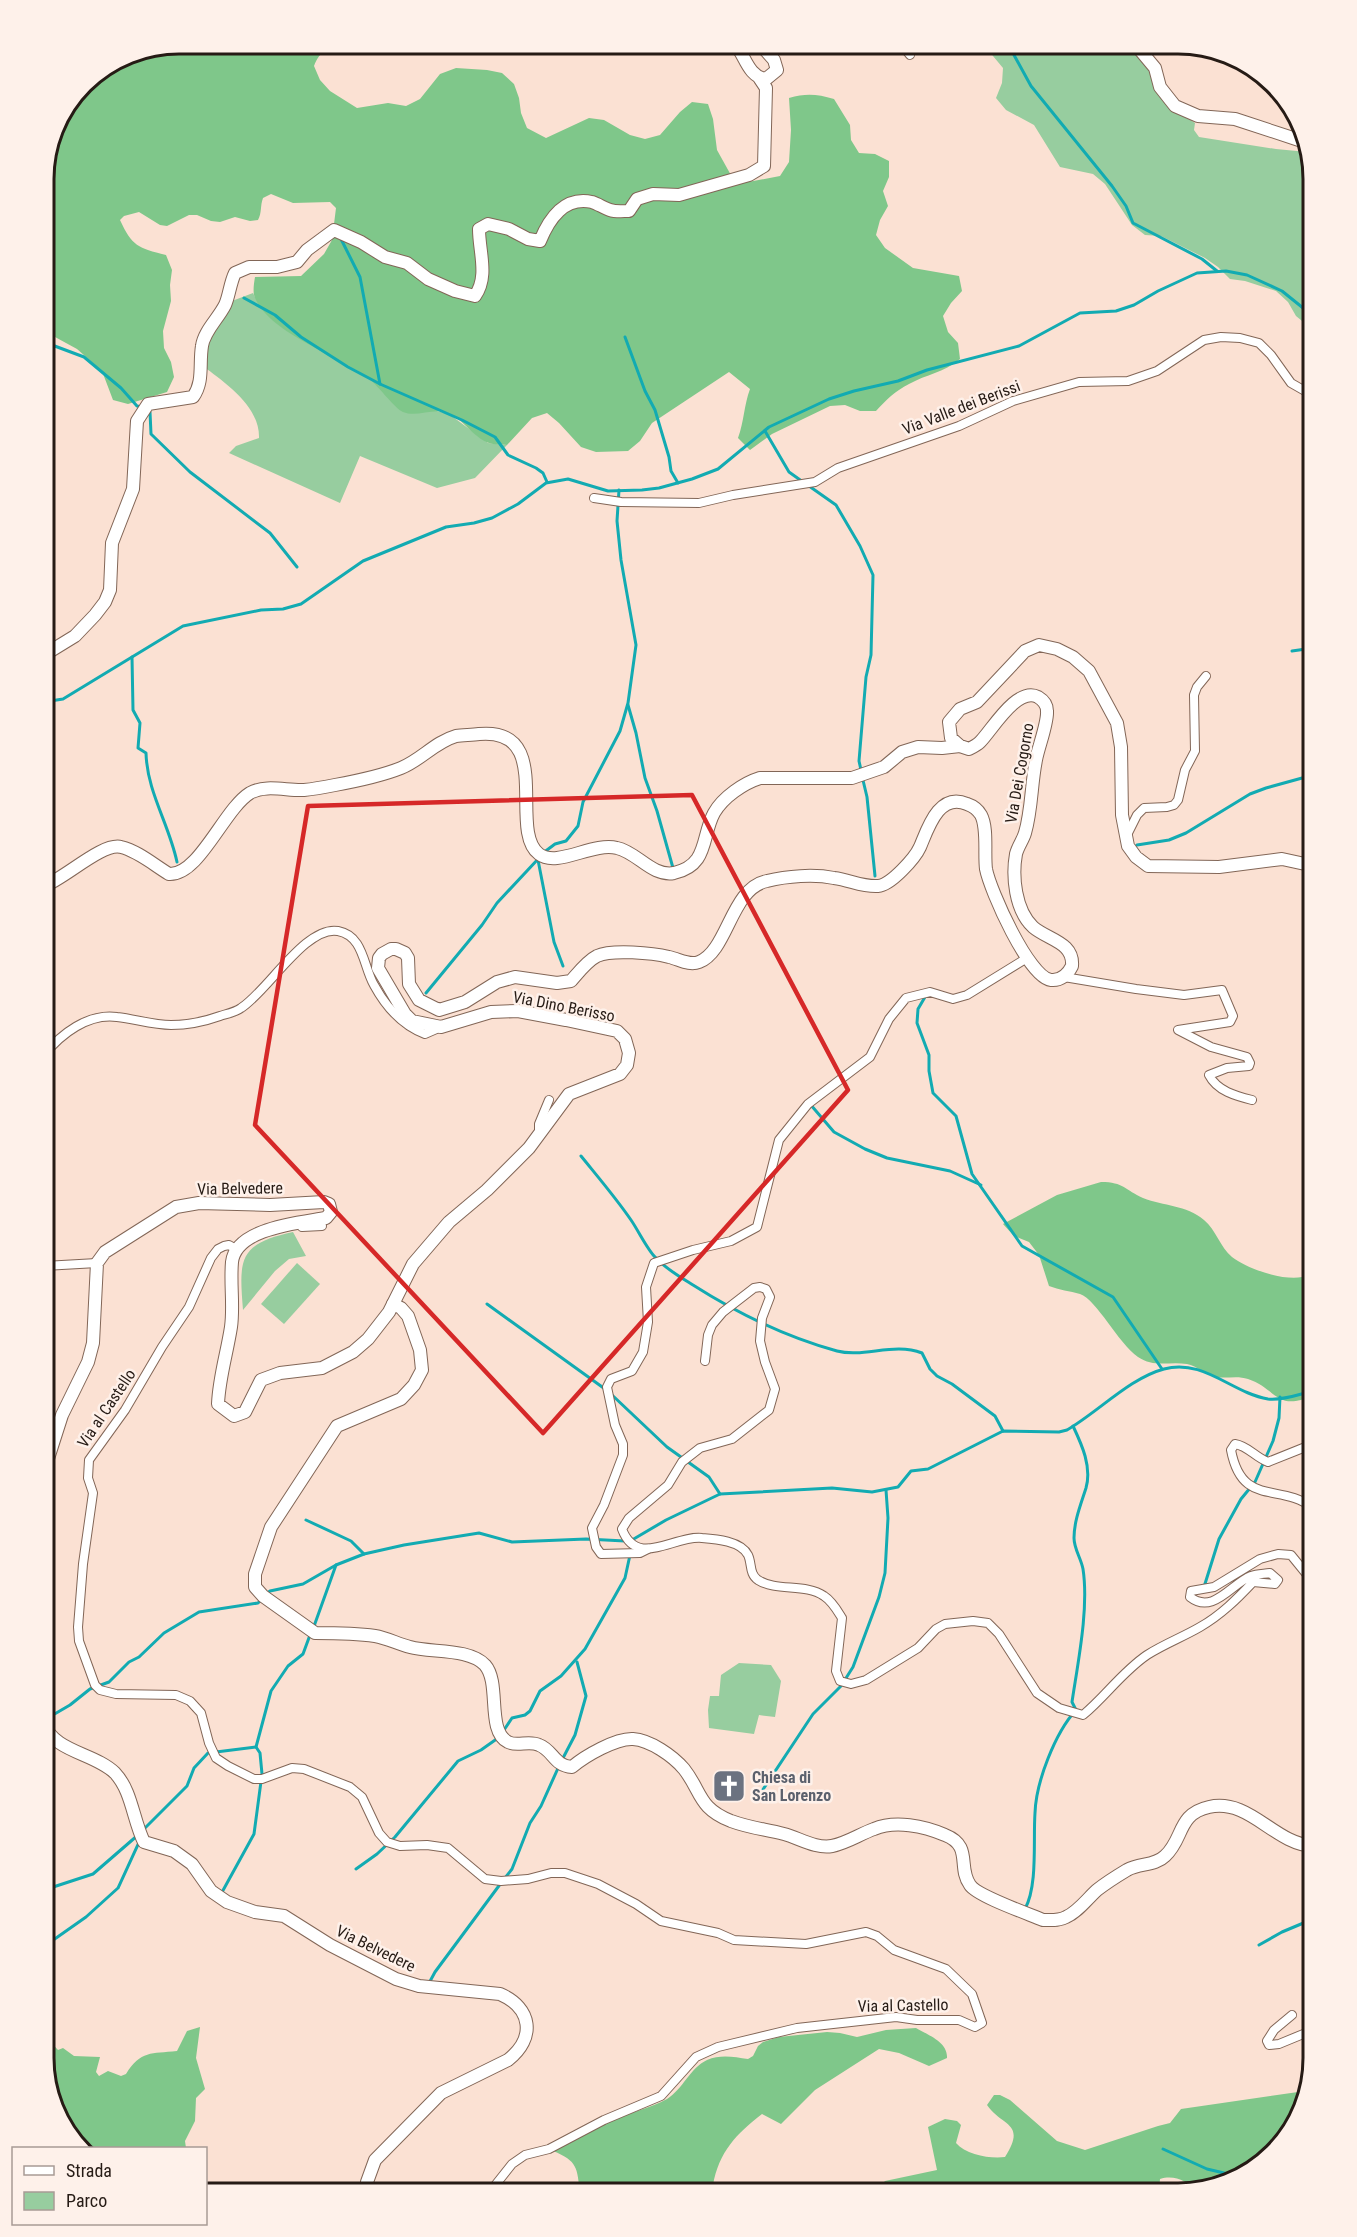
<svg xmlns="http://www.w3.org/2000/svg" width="1357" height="2237" viewBox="0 0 1357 2237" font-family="'Roboto Condensed',sans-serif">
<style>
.green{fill:#97cd9f}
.forest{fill:#7fc78a}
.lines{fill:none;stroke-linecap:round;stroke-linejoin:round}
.stream{stroke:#12abb2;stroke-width:3}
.street-casing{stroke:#826657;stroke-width:10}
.secondary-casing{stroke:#826657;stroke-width:14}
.street{stroke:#fff;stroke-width:8}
.secondary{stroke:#fff;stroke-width:12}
.marked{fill:none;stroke:#d62828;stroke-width:4.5;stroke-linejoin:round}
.labels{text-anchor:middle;stroke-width:5;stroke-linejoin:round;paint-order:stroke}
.street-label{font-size:16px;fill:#261b15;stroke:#fef1ea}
.worship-label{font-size:16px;font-weight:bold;fill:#5b616d;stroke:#fef1ea;text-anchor:start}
.rim{fill:none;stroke:#261b15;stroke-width:3}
</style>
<rect width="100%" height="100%" fill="#fbe1d3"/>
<!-- green -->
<g class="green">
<path d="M983 44H1129L1150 70 1153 86 1167 104 1195 123 1194 130 1199 137 1276 149 1307 152 1313 179V330L1296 316 1288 302 1276 291 1245 281 1230 279 1218 267 1205 258 1161 236 1145 235 1132 225 1105 184 1093 174 1060 167 1034 125 1006 110 996 98 1002 83 1003 68Z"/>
<path d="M253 293C272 333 310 339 344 361 369 377 392 396 417 413L433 410 449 414 488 443 507 445 475 478 437 488 360 456 340 503 229 453 236 446 259 438C260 406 225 383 203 366L205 348 232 301Z"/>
<path d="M293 1232 306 1256 289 1259 275 1271 243 1310C239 1259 238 1244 293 1232Z"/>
<path d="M297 1263 320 1284 284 1324 261 1304Z"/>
<path d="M739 1663 771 1665 781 1681 775 1717 759 1715 754 1734 709 1728 708 1710 710 1696H719L721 1675Z"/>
</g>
<!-- forest -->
<g class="forest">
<path d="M179 44H344C328 46 320 51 314 66L320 80 330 91 357 108 388 103 406 106 420 99 440 74 456 68 487 70 502 73 514 84 519 98 521 113 527 128 546 138 589 118 604 120 630 135 645 139 660 135 680 112 692 102 708 104 713 119 717 150 732 177 748 182 780 176 789 162 791 130 789 98C806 93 817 94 834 99L850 125 851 140 859 153 875 154 889 161V177L883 191 888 206 880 220 876 235 885 248 913 268 959 276 962 291 951 303 943 316 948 332 958 343 960 359C943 373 927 374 909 384 895 391 886 400 876 411H860L845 405 830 406 772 434 750 450 738 438C744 422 744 405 750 389L729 372 652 423 640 441 628 451 596 452 581 447 559 423 547 413 532 418 507 445C501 444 494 445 489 443 474 438 463 419 448 413 433 407 417 418 403 412 394 408 377 384 367 377 336 354 266 332 254 295 253 290 254 283 255 277L301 276 324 254 332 240 336 208 330 202 293 203 271 194 263 198C260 206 262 213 258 220L250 221 235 217 220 222 211 221 197 215H189L167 226 160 225 139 212 124 216 120 220C132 246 138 248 166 255L172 270 170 285 171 301 163 331 164 348 171 362 174 377 167 392 128 404 113 400 102 371 77 349 44 331V170L57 119 83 83 127 54Z"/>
<path d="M1101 1182C1124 1182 1125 1190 1143 1198 1164 1206 1186 1205 1204 1220 1216 1230 1220 1247 1232 1257 1247 1269 1284 1281 1302 1277 1307 1275 1310 1272 1313 1269V1395C1277 1413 1276 1388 1248 1379 1237 1375 1226 1379 1216 1377 1206 1375 1197 1366 1187 1364 1169 1361 1154 1368 1138 1357 1118 1343 1097 1300 1080 1294 1070 1291 1059 1290 1049 1286L1039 1255 1029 1242 1014 1236 1003 1224 1057 1195Z"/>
<path d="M200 2027 196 2058 205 2089 196 2098 195 2121 185 2141 186 2148H84L58 2118 44 2058V2035L58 2050 63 2048 74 2056 100 2057 96 2072 99 2076 108 2071 121 2076 126 2074C141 2050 151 2054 177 2051L187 2031Z"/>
<path d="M916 2028C928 2035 948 2042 947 2058L929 2066 899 2053 879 2049 815 2090 781 2124 762 2114C736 2134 719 2152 713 2185L722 2184 721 2193H580C577 2168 578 2161 553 2151 573 2141 594 2128 615 2119 632 2112 650 2108 667 2099 683 2089 690 2068 707 2060 721 2054 734 2057 748 2059L753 2056 758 2046 763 2042 779 2037 827 2032 840 2033 857 2037 886 2030Z"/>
<path d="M1305 2091 1295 2126 1238 2179 1199 2189C1186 2183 1176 2174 1160 2179L1159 2191 1157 2193H874L885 2181 937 2170 928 2127 945 2119 957 2121 961 2125 956 2143C966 2155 991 2159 1005 2157 1027 2122 1002 2127 987 2105L994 2095H1000L1010 2100 1057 2141 1085 2150 1158 2126 1170 2123 1181 2109Z"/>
</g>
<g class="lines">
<!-- stream -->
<g class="stream">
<path d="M1008 44 1031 86 1112 186 1126 206 1133 223 1202 259 1217 271"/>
<path d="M341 239 360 277 380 384"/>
<path d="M244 298 275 315 301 337 348 367 380 384 462 420 495 437 508 455 536 468 543 473 547 482"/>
<path d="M625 337 645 391 655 410 669 457 671 471 678 483"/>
<path d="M44 342 84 357 121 388 137 406 142 407"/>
<path d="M148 411 150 412 151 434 190 472 270 533 297 567"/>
<path d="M765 431 789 472 803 482"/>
<path d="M809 486 836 505 860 546 873 575 871 655 866 677 859 761 861 770"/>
<path d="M1292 651 1313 648"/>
<path d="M132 657 133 710 140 723 138 748 146 753C147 792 169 824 177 862"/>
<path d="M44 702 63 699 183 626 261 610 283 609 301 604 363 561 446 527 474 523 492 518 518 504 546 483 568 479 608 491 642 490 659 488 692 479 718 469 769 427 829 399 854 391 898 381 927 370 1019 346 1080 313 1116 311 1134 305 1158 291 1197 273 1226 271 1247 275 1282 291 1313 316"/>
<path d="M628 705 636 733 645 778 657 811 673 868"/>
<path d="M862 776 867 797 875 876"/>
<path d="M1137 845 1169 840 1186 833 1250 794 1266 788 1313 775"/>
<path d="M543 853 555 844 566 841 578 826 583 802 620 731 628 703 636 645 621 560 617 521 619 490"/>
<path d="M538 860 554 942 563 966"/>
<path d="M426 993 482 925 497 903 539 858"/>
<path d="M925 997 918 1009 917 1023 929 1055V1071L933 1093 956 1116 972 1174 1022 1246 1113 1297 1162 1369"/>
<path d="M810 1104 834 1132 865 1149 887 1158 950 1171 981 1185"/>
<path d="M581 1156C598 1177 616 1198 631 1220 638 1230 648 1251 656 1258 666 1269 680 1277 693 1285 737 1313 786 1337 837 1351 864 1358 894 1342 922 1353L930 1369 937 1376 952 1384 995 1416 1003 1431"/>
<path d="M487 1304 605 1389"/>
<path d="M612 1395 667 1447 709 1477 720 1494"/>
<path d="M306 1520 351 1541 364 1554"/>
<path d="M632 1540 666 1520 720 1494 832 1488 872 1492 898 1487 911 1471 928 1469 1003 1431 1059 1432 1067 1430C1098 1412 1130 1378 1164 1369 1203 1358 1232 1393 1268 1399 1282 1401 1300 1394 1313 1391"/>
<path d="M1204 1587 1219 1539 1241 1499 1255 1482 1273 1441 1279 1418 1280 1397"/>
<path d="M266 1594 270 1591 303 1584 336 1565 364 1554 404 1545 479 1533 512 1542 586 1539 625 1541"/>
<path d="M313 1629 336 1565"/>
<path d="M46 1719 70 1705 90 1689 109 1682 129 1662 139 1657 164 1633 199 1612 258 1603 262 1599"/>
<path d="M504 1730 512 1718 525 1715 530 1711 540 1691 561 1676 585 1649 625 1578 630 1555"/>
<path d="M562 1760 575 1735 586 1696 577 1662"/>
<path d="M762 1791 813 1714 841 1686 853 1667 879 1597 885 1573 888 1518 886 1490"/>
<path d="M143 1830 187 1786 194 1768 208 1753 256 1747"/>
<path d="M1306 1840 1313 1817"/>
<path d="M356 1869 377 1854 395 1837 458 1761 481 1750 498 1738"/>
<path d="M505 1878 512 1869 530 1823 541 1806 559 1766"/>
<path d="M44 1890 93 1874 138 1835"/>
<path d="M221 1894 254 1834 262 1774 260 1753 256 1747 271 1691 288 1666 303 1654 310 1635"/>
<path d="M1025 1909C1038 1885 1033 1840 1035 1813 1036 1782 1055 1733 1076 1710L1072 1702C1078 1662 1089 1608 1083 1569 1081 1558 1074 1549 1074 1538 1074 1521 1081 1504 1086 1488 1092 1467 1082 1445 1073 1426"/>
<path d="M1259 1945 1282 1932 1313 1919"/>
<path d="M44 1954 49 1943 86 1917 118 1888 140 1840"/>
<path d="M428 1985 435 1972 501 1883"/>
<path d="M1163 2149 1207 2169 1241 2177"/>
</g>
<!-- street casing -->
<g class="street-casing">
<g id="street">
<path d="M901 44 910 55"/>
<path d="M594 498 621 502 699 503 733 495 815 482 838 468 959 426 1013 401 1079 382 1128 381 1157 371 1204 340 1221 337 1240 338 1259 343 1271 355 1291 383 1305 391H1313"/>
<path d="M1126 837 1137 815 1144 808 1167 807 1174 805 1178 800 1185 770 1195 751 1194 695 1197 687 1206 676"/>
<path d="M1064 977 1136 989 1184 995 1222 990 1233 1016 1230 1022 1178 1030 1211 1047 1247 1057 1250 1063 1249 1066 1227 1068 1209 1075C1217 1091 1236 1096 1252 1100"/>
<path d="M44 1055C61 1034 88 1013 117 1017 135 1019 153 1025 171 1025 186 1025 206 1021 220 1016 226 1014 236 1012 241 1008 267 992 306 925 338 931 364 936 363 966 374 985 386 1007 401 1025 425 1034L441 1027"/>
<path d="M539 1134V1124L549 1100"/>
<path d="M302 1227 322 1226"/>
<path d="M236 1249 229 1245 224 1246 218 1249 211 1258 189 1307 162 1347 125 1410 89 1460 88 1478 93 1493 83 1564 78 1627 79 1641 95 1685 100 1690 116 1694 176 1695 190 1701 201 1713 209 1743 216 1758 228 1766 254 1779H262L292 1768 304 1769 350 1787 362 1797 379 1833 387 1842 400 1846 427 1845 448 1848 485 1879 501 1881 528 1879 551 1873H565L598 1884 636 1904 661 1921 718 1933 734 1940 806 1944 866 1932 877 1936 894 1950 946 1969 972 1994 982 2023 975 2027 959 2020H917L896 2017 797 2028 718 2047 696 2057 661 2096 604 2120 549 2149 525 2155 512 2164 489 2193"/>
<path d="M44 1266 97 1263"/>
<path d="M705 1361 708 1335 712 1325 723 1312 754 1288 760 1287 766 1289 770 1297 762 1318 760 1341 765 1362 775 1389 769 1410 732 1439 700 1448 682 1462 668 1485 629 1518 622 1529C637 1569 674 1535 702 1538 716 1539 741 1541 748 1555 752 1563 749 1574 758 1580 777 1592 805 1583 824 1596 832 1601 837 1610 842 1618L836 1671 840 1681 851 1684 866 1680 918 1648 936 1629 945 1624 973 1621 988 1623 999 1634 1037 1693 1059 1708 1083 1715C1105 1697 1122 1672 1147 1655 1164 1644 1183 1637 1200 1627 1221 1615 1237 1599 1253 1582L1275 1584 1278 1580 1270 1573C1264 1574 1257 1574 1251 1576 1231 1584 1213 1615 1190 1597L1191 1591 1214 1587 1260 1559 1278 1554 1291 1555 1313 1582"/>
<path d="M1313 1508C1280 1482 1242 1508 1231 1450L1235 1444C1248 1446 1255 1457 1268 1462L1313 1444"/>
<path d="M648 1549 640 1553 601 1554 596 1547 592 1528 604 1505 623 1455V1444L615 1425 607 1387 611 1379 632 1371 643 1352 648 1322 646 1287 654 1263 693 1250 731 1241 757 1227 779 1140 808 1104 870 1057 889 1019 906 998 930 992 953 999 967 995 1027 958"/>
<path d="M1292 2015 1274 2030 1267 2041 1269 2045 1279 2044 1313 2030"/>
</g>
</g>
<!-- secondary casing -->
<g class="secondary-casing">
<g id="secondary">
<path d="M735 44C745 55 748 77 766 79L777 70 774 60 760 44"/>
<path d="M1135 44 1155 68 1160 87 1175 106 1198 116 1235 119 1305 142"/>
<path d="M44 655 75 636 95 615 105 602 110 590 112 543 133 489 137 421 148 404 193 397C204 382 199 364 202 346 204 331 218 319 225 305 229 297 230 283 235 273L249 267H277L297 262 307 250 334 230 361 242 385 257 407 263 428 279 455 291 475 296C489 276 479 252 479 229L488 224 509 229 528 239 540 241C549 219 564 196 592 202 598 204 604 208 610 210 616 212 623 211 629 211L637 199 653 194 679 195 749 175 764 166 766 88 760 79"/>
<path d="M44 886C64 879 103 842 121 847 138 851 154 865 169 874 199 876 224 809 250 793 266 784 287 791 304 790 314 789 325 787 335 785 357 781 381 776 401 768 421 760 435 742 456 736 463 735 472 735 479 734 556 727 507 830 539 854 557 868 592 842 617 848 637 852 652 877 674 873 709 865 701 837 714 813 723 797 744 783 760 778H852L884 767 902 752 918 747 942 748 960 746"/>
<path d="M393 1304 401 1308 408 1316 420 1350 422 1370 414 1385 401 1399 337 1426 271 1527 255 1574V1587L263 1596 315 1633C335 1633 355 1633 375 1636 387 1638 398 1644 410 1647 431 1653 469 1648 485 1665 501 1683 486 1731 508 1742 517 1747 529 1740 539 1745 553 1750 554 1766 572 1767 585 1756 616 1738 633 1739 650 1740 673 1756 684 1769 702 1792 698 1808 731 1821 750 1828 764 1829 784 1834 799 1838 816 1849 832 1846 847 1843 860 1834 874 1829 895 1820 924 1826 945 1835 973 1846 957 1867 970 1885 977 1896 1029 1914 1043 1920 1051 1920 1059 1921 1066 1917 1078 1912 1087 1899 1097 1890 1106 1883 1117 1876 1127 1870 1140 1863 1155 1866 1165 1856 1184 1839 1177 1814 1209 1807 1250 1798 1274 1844 1313 1846"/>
<path d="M44 1471 62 1415 88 1362 93 1343 97 1263 105 1252 176 1207 199 1203 270 1205 324 1202 329 1204 331 1212 326 1218C299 1223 236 1228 232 1262 230 1284 234 1306 231 1327 227 1353 219 1378 218 1404L234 1416 245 1412 261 1380 280 1373 322 1368 353 1352 368 1339 389 1312 413 1264 449 1222 487 1190 529 1148 569 1094 620 1074 627 1065 629 1053 625 1039 617 1031 566 1020 518 1011 491 1012 441 1027 412 1021 405 1014 378 968 379 958 382 954 391 949H396L405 953 408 958 409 984 419 1000 439 1010 465 1002 497 982 515 977 557 983 571 981C578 973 587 961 597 956 612 949 653 953 669 957 679 959 689 966 699 962 728 951 731 888 767 881 787 876 814 874 834 878 850 880 862 887 878 886 891 885 915 858 920 847 928 828 939 792 967 804 973 806 978 810 981 815 988 828 984 854 986 869 990 890 1029 978 1051 980 1061 981 1068 974 1072 966 1074 942 1048 940 1033 927 1015 910 1012 876 1016 854 1018 846 1023 840 1025 833 1032 809 1031 785 1036 760 1038 748 1048 723 1047 711 1047 705 1043 700 1038 697 1017 686 992 730 980 742 977 745 973 747 969 749L960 746 951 738 949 722 960 709 977 702 1025 651 1039 645 1057 649 1073 657 1089 671 1117 723 1121 747 1122 815 1128 846 1136 857 1148 866 1219 867 1282 859 1305 864 1313 869"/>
<path d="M44 1723C53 1752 95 1753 115 1773 132 1791 133 1820 144 1842L174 1851 192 1864 211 1891 227 1902 255 1912 284 1916 330 1945 396 1979 419 1986 500 1994C532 2008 536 2038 508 2060L441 2093 375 2160 367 2182V2193"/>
</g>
</g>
<!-- street -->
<use href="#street" class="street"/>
<!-- secondary -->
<use href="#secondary" class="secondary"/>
</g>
<!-- marked area -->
<path class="marked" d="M692 795 848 1090 543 1433 255 1125 308 806Z"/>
<!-- icons -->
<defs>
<g id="church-square" transform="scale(1.725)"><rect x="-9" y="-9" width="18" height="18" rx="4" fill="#6b7280" stroke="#fef1ea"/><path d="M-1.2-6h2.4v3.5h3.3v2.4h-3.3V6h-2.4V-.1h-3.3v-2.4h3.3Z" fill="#fff"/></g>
</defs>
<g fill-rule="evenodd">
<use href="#church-square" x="729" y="1786"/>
</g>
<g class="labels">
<!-- street labels -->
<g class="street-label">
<text transform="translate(961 407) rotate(-21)" y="6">Via Valle dei Berissi</text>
<text transform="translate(1019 773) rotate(-80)" y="6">Via Dei Cogorno</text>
<text transform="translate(564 1006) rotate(11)" y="6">Via Dino Berisso</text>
<text transform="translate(240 1188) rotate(-1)" y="6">Via Belvedere</text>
<text transform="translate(106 1408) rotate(-56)" y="6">Via al Castello</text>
<text transform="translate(376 1948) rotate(26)" y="6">Via Belvedere</text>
<text transform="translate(903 2005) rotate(-1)" y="6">Via al Castello</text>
</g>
<!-- worship labels -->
<g class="worship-label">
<text x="752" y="1783">Chiesa di<tspan x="752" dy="18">San Lorenzo</tspan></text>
</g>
</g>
<!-- crop -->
<path d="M0 0H1357V2237H0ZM179 54H1178A125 125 0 0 1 1303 179V2058A125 125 0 0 1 1178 2183H179A125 125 0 0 1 54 2058V179A125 125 0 0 1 179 54Z" fill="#fef1ea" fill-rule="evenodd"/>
<path class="rim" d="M179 54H1178A125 125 0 0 1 1303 179V2058A125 125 0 0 1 1178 2183H179A125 125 0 0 1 54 2058V179A125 125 0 0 1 179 54Z"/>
<!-- legend -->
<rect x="12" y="2147" width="195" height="78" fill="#fef1ea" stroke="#a89b95" stroke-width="1.5"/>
<rect x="24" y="2166" width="30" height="9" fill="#ffffff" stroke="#a89b95" stroke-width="1.5"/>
<text x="66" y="2177" font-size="18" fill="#261b15">Strada</text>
<rect x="24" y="2192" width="30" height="18" fill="#97cd9f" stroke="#a89b95" stroke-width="1.5"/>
<text x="66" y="2207" font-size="18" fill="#261b15">Parco</text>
</svg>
